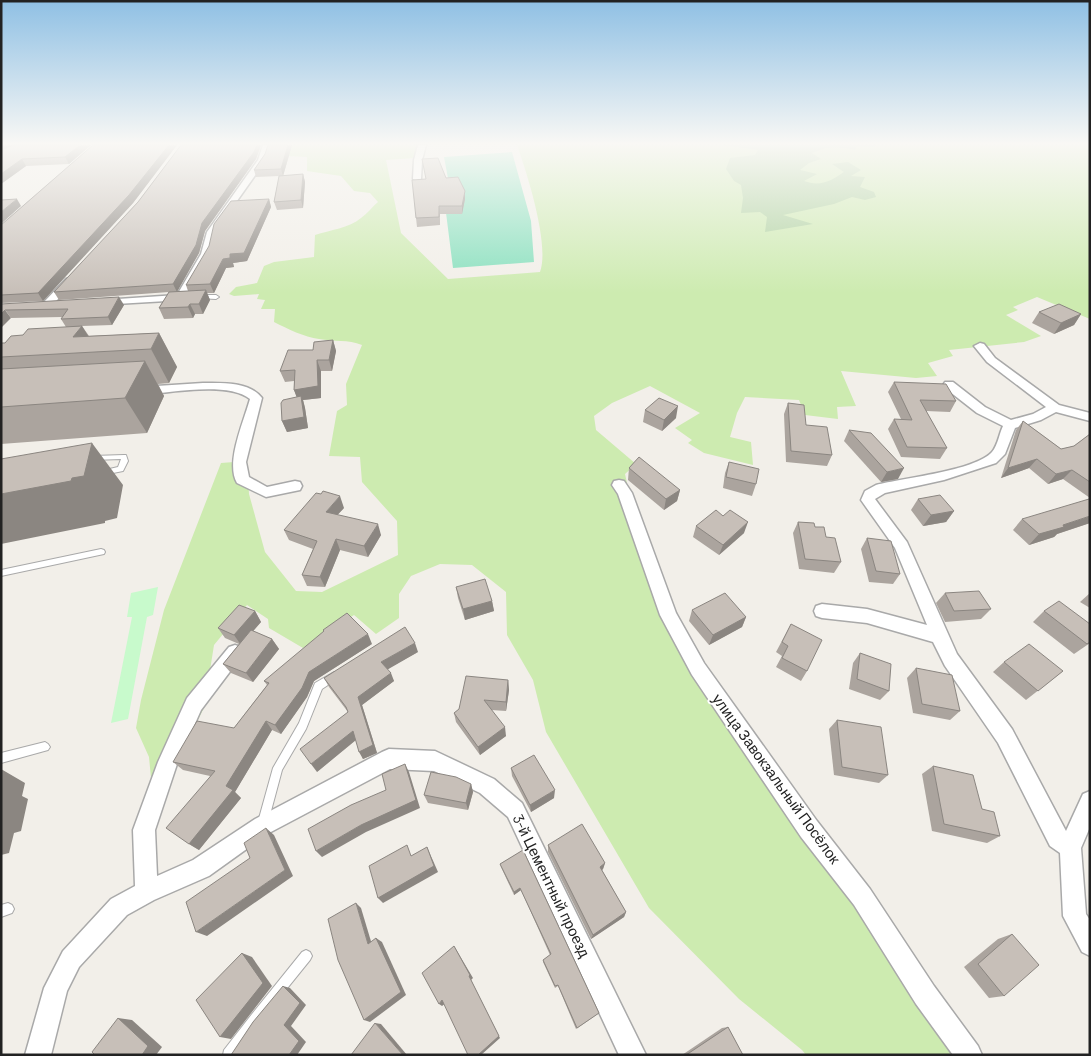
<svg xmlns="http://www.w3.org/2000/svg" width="1091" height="1056" viewBox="0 0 1091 1056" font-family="Barlow,sans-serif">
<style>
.grass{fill:#cdebb0}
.forest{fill:#add19e}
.park{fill:#c8facc}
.pitch{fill:#88e0be}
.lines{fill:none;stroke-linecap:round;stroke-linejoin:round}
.service-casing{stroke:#a9a9a9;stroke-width:2}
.minor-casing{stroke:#a9a9a9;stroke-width:3}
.service{fill:#fff;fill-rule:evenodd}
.minor{fill:#fff;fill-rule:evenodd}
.wall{fill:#aba49e}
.shaded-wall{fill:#8b8681}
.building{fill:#c7bfb8;stroke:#8b8681}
.labels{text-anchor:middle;stroke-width:4;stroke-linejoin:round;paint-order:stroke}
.near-street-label{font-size:15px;fill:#222;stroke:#fff}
</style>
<rect width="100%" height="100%" fill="#f2efe9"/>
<!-- grass -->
<path class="grass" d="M270 145H419L414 158 386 160 401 233 448 279 540 272C550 245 527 173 517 145H1090V319L1037 297 1013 307 1018 310 1006 315 1041 336 1024 342 949 350 953 356 928 363 937 376 916 378 841 371 856 406 837 407 838 419 805 415 799 400 745 397 737 413 730 437 751 442 753 465 704 453 688 443 692 440 675 428 700 413 650 386 612 403 594 416 596 430 636 464 625 474 627 483 619 485 620 496 626 520 661 615 693 678 803 839 849 892 958 1055H806L802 1050 739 999 649 908 546 732 533 680 507 635 506 592 472 565 440 564 411 576 399 594V618L376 634 354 615 303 648 269 628 268 619 247 605 214 645 204 708 169 776 151 778 149 757 136 728 141 700 164 610 221 463 247 461 249 494 265 552 296 591 322 592 398 555 397 521 362 482 360 457 329 456 337 411 347 405 346 384 362 345C348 339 334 342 319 339 304 337 288 329 274 322L275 309H261L265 300 257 299 259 294 234 296 229 294 236 287 257 283 264 266 274 262 314 257 315 235C330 230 349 228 361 218 367 214 372 207 378 202L370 193 354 191 341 176 307 171V157L286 156Z"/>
<!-- forest -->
<path class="forest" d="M723 145H876L874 147 857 146 855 150C836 146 830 146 812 153L821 159 809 163 800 170 817 174 804 181C820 187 831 181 844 172L832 164 848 162 861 170 851 176 865 177 860 187 874 192 876 197 865 200 852 197 834 204 783 215 813 224 765 232 767 217 760 212 741 213 743 198 741 185 734 181 726 169 730 158 755 155 758 150Z"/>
<!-- park -->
<path class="park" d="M158 587 153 615 147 617 128 719 111 723 132 617H127L131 593Z"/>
<!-- pitch -->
<path class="pitch" d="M512 152 531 221 534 262 453 268 443 189H450L444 157Z"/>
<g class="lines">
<!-- service casing -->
<g class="service-casing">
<g id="service">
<path d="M199 295H216L219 297 216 299 197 298 196 297Z"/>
<path d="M124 455H126L128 461 123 471 103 475H101L100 473 101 471 118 467 121 459 93 460 90 458 93 456Z"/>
<path d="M101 549 104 550 105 552 104 554 1 576V570Z"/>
<path d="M334 672 337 673 339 676 337 679 322 689 306 729 282 770 267 826 263 827 259 826 258 822 273 768 299 723 315 683Z"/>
<path d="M45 742 48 744 50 747 48 750 1 763V753Z"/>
<path d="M8 903 12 905 14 909 12 913 1 917V905Z"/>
<path d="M306 950 310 952 312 956 310 960 260 1022 237 1055H223L224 1050 252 1014 302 952Z"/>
</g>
</g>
<!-- minor casing -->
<g class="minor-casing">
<g id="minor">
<path d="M263 145H270L266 160 215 232 211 254 184 300 99 305 98 303 103 300 177 295 201 254 207 232 258 160Z"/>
<path d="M418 145H426L422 160 421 179 417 181 413 179 414 160Z"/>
<path d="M69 278 74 281 72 283 51 307H43L42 305 43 303 66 279Z"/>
<path d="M980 343 984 344 995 358 1059 405 1090 413V421L1056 412 1041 420 1015 428 1005 454 996 463 944 480 885 493 875 499 907 542 957 654 1012 729 1066 831 1083 794 1090 791V827L1081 848 1086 914 1090 920V956L1082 952 1063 916 1060 853 1050 846 998 743 945 666 933 642 867 623 822 618 816 616 814 611 816 606 822 604 867 609 927 625 895 548 861 500 865 491 876 485C902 478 975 471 992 452 998 445 999 434 1003 426L977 413 945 388 943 385 945 382H953L985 407 1011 420 1033 414 1046 407 987 362 974 346Z"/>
<path d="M203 383C222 383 249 381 262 398L246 462 249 477 267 487 295 481 300 482 302 486 300 490 266 497 237 483C225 463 244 421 250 399 228 381 168 393 141 395L135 391 141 387Z"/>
<path d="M619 480 624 481 632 493 676 613 704 663 817 821 870 889 934 986 978 1046 982 1055H953L916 1004 854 905 801 837 692 675 660 615 618 494 612 485 614 481Z"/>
<path d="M235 645 241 647 244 653 201 710 177 764 155 830 157 876 193 860 255 819 382 752 389 749 435 751 494 779 522 803 646 1055H619L508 817 480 793 434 771 390 769 269 833 209 876 154 900 127 915 79 967 67 991 51 1055H25L44 988 63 951 111 899 135 886 133 830 158 762 187 698 229 647Z"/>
</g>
</g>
<!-- service -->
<use href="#service" class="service"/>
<!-- minor -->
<use href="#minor" class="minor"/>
</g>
<!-- wall -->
<g class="wall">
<path d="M1 145H91L69 164 26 166 1 184Z"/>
<path d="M93 145H177L133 203 43 301 1 303V225Z"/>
<path d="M181 145H261L256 159 205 231 199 253 177 291H188L186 285 269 199 271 207 247 261 233 263 234 267 226 268 214 293H207L210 300 203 314H195L193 318 164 319 159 308 169 292 59 300 54 292 138 202Z"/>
<path d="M292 145 283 176 303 174 305 182 303 208 277 210 274 202 279 176 256 177 254 170 265 154Z"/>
<path d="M446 178 465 199 462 214H440V225L417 227 416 218Z"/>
<path d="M1 304 124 305 112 325 82 326 89 336 159 333 177 367 169 383 158 384 164 396 147 433 1 444V343H5L23 335 66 327 61 319 62 317 11 318Z"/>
<path d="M1039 312 1081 314 1074 325 1054 334 1032 323Z"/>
<path d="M333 340 336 351 332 371H321V398L303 400 305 408 308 428 287 432 282 421 297 397 294 390V381L285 382 280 371 313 350Z"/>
<path d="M894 382 956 401 950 412 926 411 947 448 940 459 901 457 888 429 894 419H901L888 392Z"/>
<path d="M788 403 806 425 832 455 827 466 786 462 784 414Z"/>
<path d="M645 410 676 418 662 431 643 422Z"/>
<path d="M1023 421 1061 449 1074 446 1090 434V498L1063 479 1048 484 1029 468 1001 478 1016 430Z"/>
<path d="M849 430 898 479 881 482 844 441Z"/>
<path d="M729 462 756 484 752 496 723 488 725 473Z"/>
<path d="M629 468 680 490 677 501 664 510 628 480Z"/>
<path d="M918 499 954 511 946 522 923 526 911 510Z"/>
<path d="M344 508 337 515 381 535 368 557 340 550 325 587 307 586 302 575 313 549 289 540 284 530Z"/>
<path d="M1022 519 1090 523 1057 534 1054 537 1029 545 1013 530Z"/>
<path d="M798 522 815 527 826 537 841 562 834 573 799 569 793 533Z"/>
<path d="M696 526 744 533 719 555 693 537Z"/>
<path d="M867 538 900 574 893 584 869 582 861 549Z"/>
<path d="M456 587 492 601 494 611 465 620 458 598Z"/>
<path d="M945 593 991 609 981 619 945 622 936 603Z"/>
<path d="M1090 593V608L1080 602Z"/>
<path d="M692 610 746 617 742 627 709 645 689 621Z"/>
<path d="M255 611 261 622 253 631 272 639 279 649 253 682 231 673 223 664 239 644 225 638 218 628Z"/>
<path d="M1044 611 1090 624V643L1074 654 1033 622Z"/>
<path d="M791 624 807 671 801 681 776 667 782 656 776 652Z"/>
<path d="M372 644 314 681 307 697 281 734 272 730 235 792 241 798 199 850 189 844 210 776 183 770 173 762 234 728 267 685 264 681Z"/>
<path d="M418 652 387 669 394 681 362 705 377 753 363 759 356 740 317 772 348 712 329 687 324 678Z"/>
<path d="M860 653 889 691 880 700 849 689 853 663Z"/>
<path d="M1004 662 1063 671 1026 700 993 672Z"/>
<path d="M916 668 960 711 950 720 913 713 907 678Z"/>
<path d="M508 680 509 690 506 711 491 710 506 736 480 755 456 722 454 713Z"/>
<path d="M837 720 888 775 879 783 834 775 829 729Z"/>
<path d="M933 766 982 809 1000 836 987 843 932 831 922 774Z"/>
<path d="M511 768 554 798 531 812 512 776Z"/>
<path d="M471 784 473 792 468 810 428 803 424 795Z"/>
<path d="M548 845 605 863 603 869 602 870 626 912 624 917 591 939 548 852Z"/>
<path d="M523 850 599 1013 576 1029 558 986 555 988 543 962V960L550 955 521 890 514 895 501 867 500 864Z"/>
<path d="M1012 934 1004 996 989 998 964 967 998 939Z"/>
<path d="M728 1027 743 1055H682L722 1028Z"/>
</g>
<!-- shaded-wall -->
<g class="shaded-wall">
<path d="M1 145H17L1 151Z"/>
<path d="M80 145H91L69 164 65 157Z"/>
<path d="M169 145H177L133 203 43 301 38 293Z"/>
<path d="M257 145H261L256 159 205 231 199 253 177 292 173 284 202 223Z"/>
<path d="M288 145H292L283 176 281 169Z"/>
<path d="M22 159 26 166 1 184V174Z"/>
<path d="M303 174 305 182 303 208 301 200Z"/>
<path d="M465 191V199L462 214V206Z"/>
<path d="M17 199 21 206 1 224V212Z"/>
<path d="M269 199 271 207 247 261 233 263 234 267 226 268 214 293 210 284 223 259 230 254Z"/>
<path d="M206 290 210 300 203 314 199 304Z"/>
<path d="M119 297 124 305 112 325 108 317Z"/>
<path d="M190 304 195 314 193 318 188 307Z"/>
<path d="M5 310 11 318 1 328V314Z"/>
<path d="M1081 314 1074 325 1054 334 1061 323Z"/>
<path d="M82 326 98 352 73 337Z"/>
<path d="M159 333 177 367 169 383 151 349Z"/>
<path d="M333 340 336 351 332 371 329 360Z"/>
<path d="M317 360 321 371V398L303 400 305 408 308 428 287 432 282 421 298 401 294 390Z"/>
<path d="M145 361 164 396 147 433 125 398Z"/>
<path d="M678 406 676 418 662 431 664 420Z"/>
<path d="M92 443 123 485 117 518 105 521V523L1 544V494L72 478Z"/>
<path d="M1037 459 1029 468 1001 478 1008 468Z"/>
<path d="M904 468 898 479 881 482 887 472Z"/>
<path d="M1072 470 1063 479 1048 484 1056 474Z"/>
<path d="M680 490 677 501 664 510 666 499Z"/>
<path d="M340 496 344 508 330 523 326 512Z"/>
<path d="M954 511 946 522 923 526 931 515Z"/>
<path d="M1090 516V523L1057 534 1054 537 1029 545 1039 534 1063 525Z"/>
<path d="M748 522 744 533 719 555 723 545Z"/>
<path d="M378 524 381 535 368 557 364 546Z"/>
<path d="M336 539 340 550 325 587 320 577Z"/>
<path d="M492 601 494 611 465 620 463 609Z"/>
<path d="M255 611 261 622 241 645 234 635Z"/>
<path d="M746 617 742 627 709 645 713 635Z"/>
<path d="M368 634 372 644 314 681 307 697 281 734 275 725 309 672Z"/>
<path d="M272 639 279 649 253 682 246 673Z"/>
<path d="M415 643 418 652 385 671 381 662Z"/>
<path d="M391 673 394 681 362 705 377 753 363 759 359 752 358 697Z"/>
<path d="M508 680 509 690 506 711V702Z"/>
<path d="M266 721 272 730 235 792 241 798 199 850 189 844Z"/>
<path d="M505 727 506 736 480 755 478 747Z"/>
<path d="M353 731 357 739 317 772 311 764Z"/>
<path d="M405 764 409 772 420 808 366 832 322 857 316 851 361 825Z"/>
<path d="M1 769 25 783 22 796 28 799 21 831 14 833 9 853 1 855Z"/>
<path d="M471 784 473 792 468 810 466 803Z"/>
<path d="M555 790 554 798 531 812 530 805Z"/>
<path d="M266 828 274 835 293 876 207 936 196 932 285 870Z"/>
<path d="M427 847 438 872 383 903 378 898Z"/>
<path d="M605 863 603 869 599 873 600 867Z"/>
<path d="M520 888 521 890 514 895V892Z"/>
<path d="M356 903 361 908 373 948 368 944Z"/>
<path d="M626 912 624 917 591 939 593 935Z"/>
<path d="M376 938 382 942 406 995 370 1022 364 1020Z"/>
<path d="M454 946 473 978 471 980 500 1038 481 1055H478Z"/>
<path d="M242 953 252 957 272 986 231 1039 220 1037Z"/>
<path d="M283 986 290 988 306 1005 291 1026 306 1042 297 1055H289L284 1025Z"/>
<path d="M442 1000 446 1003 442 1006 439 1004Z"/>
<path d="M118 1018 132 1020 162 1047 156 1055H142Z"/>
<path d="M375 1023 381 1024 407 1055H403Z"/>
</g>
<!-- building -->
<g class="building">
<path d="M14 145H80L65 157 22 159 1 174V150Z"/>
<path d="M93 145H169L129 195 38 293 1 295V225Z"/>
<path d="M181 145H257L254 152 202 223 196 245 173 284 54 292 138 202Z"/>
<path d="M268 145H288L281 169 254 170 265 154Z"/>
<path d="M438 158 446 178 458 177 465 191 462 206H439V217L416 218 412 180 426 179 422 159Z"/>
<path d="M303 174 301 200 274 202 279 176Z"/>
<path d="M17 199 1 212V200Z"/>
<path d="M269 199 244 253 230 254V258L223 259 210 284 186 285 209 246 214 224 231 201Z"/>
<path d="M206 290 199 304H190L188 307 159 308 169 292Z"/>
<path d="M119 297 108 317 61 319 68 309 5 310 1 314V304Z"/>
<path d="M1059 304 1081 314 1061 323 1039 312Z"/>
<path d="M82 326 73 337 159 333 151 349 1 357V343H5L11 336 23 335 28 329Z"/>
<path d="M333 340 329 360H317L318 386 294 390 295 370 280 371 288 350H313L314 342Z"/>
<path d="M145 361 125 398 1 407V369Z"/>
<path d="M894 382 946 384 956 401 920 400 947 448 907 447 894 419 912 420Z"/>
<path d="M301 396 304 417 282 421 281 403 283 400Z"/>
<path d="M659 398 678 406 664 420 645 410Z"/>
<path d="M788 403 804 405 806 425 827 427 832 455 791 451Z"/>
<path d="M1023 421 1061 449 1074 446 1090 434V482L1072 470 1056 474 1037 459 1008 468Z"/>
<path d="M849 430 871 433 904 468 887 472Z"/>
<path d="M92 443 84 476 72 478 71 481 1 494V459Z"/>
<path d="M639 457 680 490 666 499 629 468Z"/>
<path d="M729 462 759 469 756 484 726 477Z"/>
<path d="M323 491 340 496 326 512 378 524 364 546 336 539 320 577 302 575 317 541 284 530 316 493 321 494Z"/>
<path d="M940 495 954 511 931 515 918 499Z"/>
<path d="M1089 499 1090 500V516L1063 525 1064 527 1039 534 1022 519Z"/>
<path d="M716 510 723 516 730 510 748 522 723 545 696 526Z"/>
<path d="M798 522 814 523 815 527H824L826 537 835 538 841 562 805 559Z"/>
<path d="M867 538 891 541 900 574 876 571Z"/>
<path d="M485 579 492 601 463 609 456 587Z"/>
<path d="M979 591 991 609 954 611 945 593Z"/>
<path d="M725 593 746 617 713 635 692 610Z"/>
<path d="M1059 601 1090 624V642L1087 644 1044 611Z"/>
<path d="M239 605 255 611 234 635 218 628Z"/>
<path d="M347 613 368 634 309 672 302 688 275 725 266 721 226 786 233 790 189 844 166 828 215 771 173 762 197 721 234 728 269 683 264 681 324 631 323 630Z"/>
<path d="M791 624 822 640 807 671 782 658 788 646 782 642Z"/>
<path d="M405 627 415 643 381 662 391 673 358 697 373 745 359 752 353 731 311 764 300 749 348 712 346 707 324 678Z"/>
<path d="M251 630 272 639 246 673 223 664Z"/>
<path d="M1029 644 1063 671 1038 691 1004 662Z"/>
<path d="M860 653 891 664 889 691 857 679Z"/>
<path d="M916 668 952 675 960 711 922 704Z"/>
<path d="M466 676 508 680 506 702 484 700 505 727 478 747 454 713 459 709Z"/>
<path d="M837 720 881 727 888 775 842 767Z"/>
<path d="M534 755 555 790 530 805 511 768Z"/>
<path d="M405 764 416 800 361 825 316 851 308 829 351 805 386 790 382 774Z"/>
<path d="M933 766 973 775 982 809 994 812 1000 836 944 824Z"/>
<path d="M431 772 456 777 471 784 466 803 424 795Z"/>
<path d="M582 824 605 863 600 867 626 912 593 935 548 845Z"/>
<path d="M266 828 285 870 196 932 186 902 250 858 244 843Z"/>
<path d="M407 845 411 856 427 847 434 866 378 898 369 866Z"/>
<path d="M523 850 599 1013 577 1028 558 985 555 986 543 960 551 954 520 888 514 892 500 864Z"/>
<path d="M356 903 368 944 376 938 401 992 364 1020 338 960 328 919Z"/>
<path d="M1012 934 1039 965 1004 996 978 964Z"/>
<path d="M454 946 470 975 469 976 499 1036 478 1055H468L442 1000 439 1004 422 973Z"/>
<path d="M242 953 263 983 220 1037 196 1000Z"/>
<path d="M283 986 300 1003 284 1025 299 1041 289 1055H231L253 1022Z"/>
<path d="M118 1018 148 1046 142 1055H95L92 1052Z"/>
<path d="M375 1023 403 1055H351Z"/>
<path d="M728 1027 743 1055H686Z"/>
</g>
<!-- sky -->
<linearGradient id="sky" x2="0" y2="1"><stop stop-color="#8fc0e4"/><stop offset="0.49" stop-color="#f9f8f5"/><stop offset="1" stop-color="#f9f8f5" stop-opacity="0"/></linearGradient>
<rect width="1091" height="293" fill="url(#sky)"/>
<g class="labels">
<!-- near-street labels -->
<g class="near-street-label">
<text transform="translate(776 779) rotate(54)" y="5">улица Завокзальный Посёлок</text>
<text transform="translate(551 886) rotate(64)" y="5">3-й Цементный проезд</text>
</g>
</g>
<!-- border -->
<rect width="1091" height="1056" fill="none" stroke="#222222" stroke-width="5"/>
</svg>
